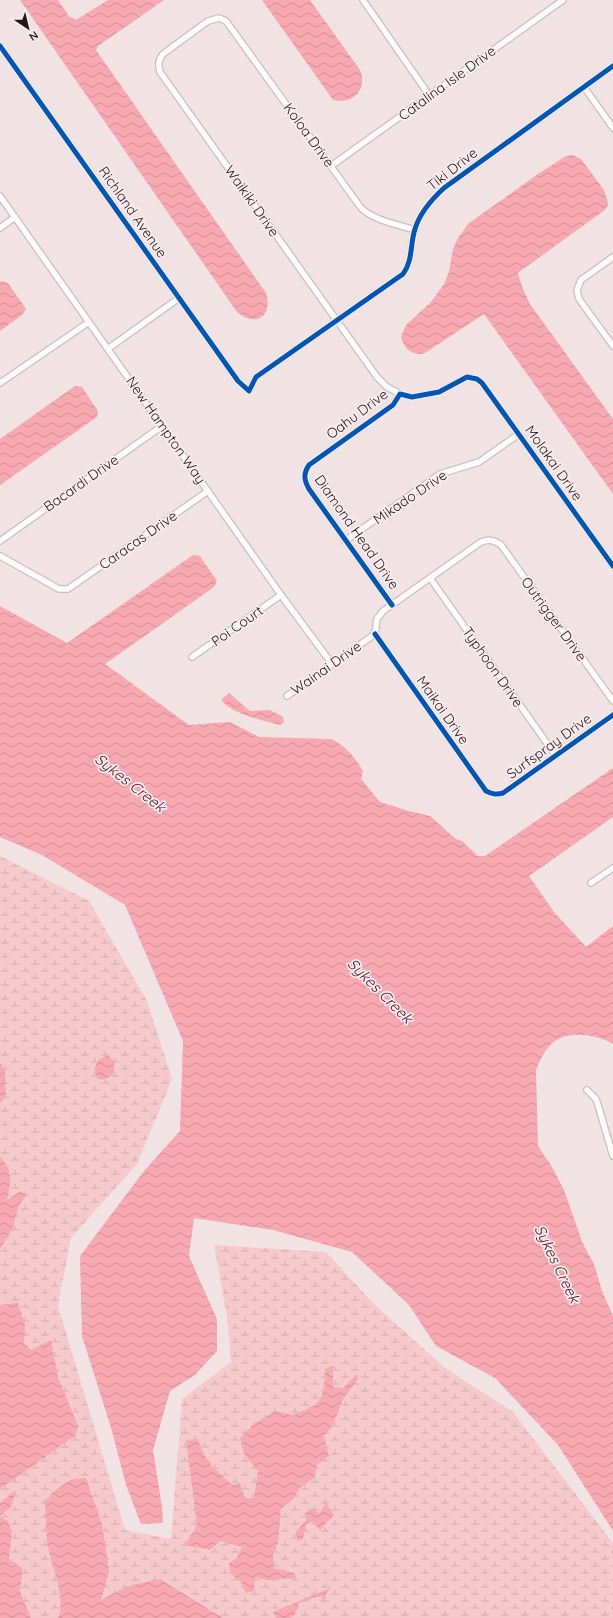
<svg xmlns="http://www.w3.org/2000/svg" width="613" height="1618" viewBox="0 0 613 1618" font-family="Quicksand,sans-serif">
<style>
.wetland{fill:url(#wetland-marsh)}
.water{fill:url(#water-waves)}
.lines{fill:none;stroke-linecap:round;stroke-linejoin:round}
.minor-casing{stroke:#cabfbf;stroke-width:8}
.minor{stroke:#fdfbfb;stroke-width:5.5}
.cycleway-casing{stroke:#fdedee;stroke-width:8}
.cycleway{stroke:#0057b8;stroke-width:5}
.labels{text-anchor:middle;stroke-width:3.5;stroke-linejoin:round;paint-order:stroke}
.street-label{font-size:14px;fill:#22191a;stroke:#fdedee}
.water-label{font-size:15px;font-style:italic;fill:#551320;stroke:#fdedee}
</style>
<defs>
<pattern id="wetland-marsh" width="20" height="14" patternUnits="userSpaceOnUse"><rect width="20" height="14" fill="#f6cacd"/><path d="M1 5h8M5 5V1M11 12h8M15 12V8" fill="none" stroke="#d3adaf"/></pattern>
<pattern id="water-waves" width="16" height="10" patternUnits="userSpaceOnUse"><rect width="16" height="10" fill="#f7a8b0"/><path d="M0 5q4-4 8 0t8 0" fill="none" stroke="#d39097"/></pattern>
</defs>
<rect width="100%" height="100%" fill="#f1e3e4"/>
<!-- wetland -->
<path class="wetland" d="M0 856 89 901 147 1001 172 1079 137 1164 71 1238 58 1306 125 1530 171 1539 182 1399 231 1362 227 1316 214 1245 326 1252 374 1304 445 1368 513 1412 613 1543V1618H0Z"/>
<!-- water -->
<g class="water">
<path d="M20 0H58L69 16 76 20 108 0H164L98 46 96 50 266 293C273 316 256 328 237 312Z"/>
<path d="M262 0H310L360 70C368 89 353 105 333 100Z"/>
<path d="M573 155 581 159 604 190 607 199 608 205 605 210 519 272 518 274 523 289 530 304 613 419V494L484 314 425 353C412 357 404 348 401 337L406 325 431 302 444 284 449 272 453 249 458 238 468 224 538 174 566 156Z"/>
<path d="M2 281 8 283 26 309 22 315 0 331V282Z"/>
<path d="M75 386 82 387 98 411 97 417 0 485V439Z"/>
<path d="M193 555 200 556 217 581 214 587 105 664 189 725 230 722 259 737 331 739C346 746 354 756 363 771L361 779 380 802 409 811 430 816 449 833 456 839 462 841 478 856H485L613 768V817L529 876 554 912 586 947 613 926V1044C598 1035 571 1030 555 1041 546 1047 540 1060 536 1070L538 1146 552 1167 564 1190 583 1244 594 1264 602 1291 613 1316V1531L558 1445 495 1378 436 1346 409 1305 352 1252 273 1230 194 1218 189 1256 217 1319V1351L195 1375 170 1391 153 1450 162 1507 163 1523 141 1524 126 1485 112 1431 82 1336 80 1256 144 1171 180 1131 183 1041 125 905 42 855 0 837V606L67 643Z"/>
<path d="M229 693 250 711 270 710 283 717 284 722 281 725C265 721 232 714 222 701V699Z"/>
<path d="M108 1055 114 1061V1073L106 1079H98L94 1070 98 1060Z"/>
<path d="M0 1063 5 1070 6 1097 0 1103Z"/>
<path d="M0 1157C14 1171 11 1182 7 1200L21 1191 26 1195 18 1208 13 1228 0 1249Z"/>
<path d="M18 1303 25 1324 24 1343 31 1350 51 1340 58 1377 78 1426 76 1435 0 1489V1305Z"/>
<path d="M333 1366V1387L343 1388 357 1374 358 1379 343 1399 333 1425 324 1436 329 1456 317 1465 315 1477 301 1487 293 1499 281 1509 278 1543 273 1554 274 1568 294 1573 297 1578 268 1580 255 1578 254 1591 246 1593 240 1581 230 1573 229 1563 237 1558 242 1547 220 1541 210 1550 185 1545 197 1525 186 1440 198 1441 206 1458 213 1467 232 1485 240 1483 245 1498H254L258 1471 244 1454 240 1438 255 1423 276 1411 293 1415C323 1402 323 1403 325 1369Z"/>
<path d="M86 1478 102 1524 109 1571 101 1600 128 1586 160 1579 223 1618H58C67 1597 50 1564 47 1542 46 1529 46 1515 45 1502L52 1493 70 1480Z"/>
<path d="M16 1490 11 1507 0 1516V1503Z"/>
<path d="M326 1503 334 1515 320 1530 312 1522 306 1524 303 1539 297 1541 296 1532 306 1520V1512L313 1508 319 1514Z"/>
<path d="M0 1517 8 1521 12 1532 9 1559 23 1569 20 1591 31 1618H0Z"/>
<path d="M330 1588 322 1602V1595L299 1603 295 1615 290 1618H276L273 1612Z"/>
</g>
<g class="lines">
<!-- minor casing -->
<g class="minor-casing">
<g id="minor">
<path d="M363 0 429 95"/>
<path d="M0 46 238 381 249 391 256 377 403 274C413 261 410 244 415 229 420 212 432 199 444 188L613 66"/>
<path d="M584 87 613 128"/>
<path d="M331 166 563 0"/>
<path d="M0 196 281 595 332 664"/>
<path d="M0 228 15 217"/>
<path d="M613 257 581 280 577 290 579 299 613 346"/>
<path d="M109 348 179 298"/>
<path d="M0 383 89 322"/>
<path d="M400 394 387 387 377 377 160 72C158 65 158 60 163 54L208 21 219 18 226 21 361 208C375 221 396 224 415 230"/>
<path d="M0 541 162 426"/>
<path d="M345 541 440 474 479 462 519 434"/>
<path d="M0 556 59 589H68L208 491"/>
<path d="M430 578 556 756"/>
<path d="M392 605 309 489C304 480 303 474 309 465L393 405 400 394 412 397 439 392 467 377 477 379 482 383 613 566"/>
<path d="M375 634 486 791C492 794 496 795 503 793L613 715"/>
<path d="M192 657 281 595"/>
<path d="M287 696 375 634 377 619 383 611 481 542C489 539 494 540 501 545L613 701"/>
<path d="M591 883 613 868"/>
<path d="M587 1090 596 1099 598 1105 613 1156"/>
</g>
</g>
<!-- minor -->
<use href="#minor" class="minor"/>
<!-- cycleway casing -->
<g class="cycleway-casing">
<g id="cycleway">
<path d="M0 46 238 381 249 391 256 377 403 274C413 261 410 244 415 229 420 212 432 199 444 188L613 66"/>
<path d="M392 605 309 489C304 480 303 474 309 465L393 405 400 394 412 397 439 392 467 377 477 379 482 383 613 566"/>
<path d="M375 634 486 791C492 794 496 795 503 793L613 715"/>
</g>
</g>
<!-- cycleway -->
<use href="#cycleway" class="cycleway"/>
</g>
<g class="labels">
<!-- street labels -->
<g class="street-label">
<text transform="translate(447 83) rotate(-36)" y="5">Catalina Isle Drive</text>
<text transform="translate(309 135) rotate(54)" y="5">Koloa Drive</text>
<text transform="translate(452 169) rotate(-38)" y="5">Tiki Drive</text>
<text transform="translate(252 201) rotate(55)" y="5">Waikiki Drive</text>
<text transform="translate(133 212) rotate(55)" y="5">Richland Avenue</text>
<text transform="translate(357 414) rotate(-37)" y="5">Oahu Drive</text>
<text transform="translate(166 430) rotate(55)" y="5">New Hampton Way</text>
<text transform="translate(554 463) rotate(55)" y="5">Molakai Drive</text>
<text transform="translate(81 483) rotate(-35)" y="5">Bacardi Drive</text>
<text transform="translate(410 497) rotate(-34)" y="5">Mikado Drive</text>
<text transform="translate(357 532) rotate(55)" y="5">Diamond Head Drive</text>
<text transform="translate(138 540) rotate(-35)" y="5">Caracas Drive</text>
<text transform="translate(554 619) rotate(54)" y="5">Outrigger Drive</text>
<text transform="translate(237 626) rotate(-35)" y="5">Poi Court</text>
<text transform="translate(493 667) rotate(55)" y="5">Typhoon Drive</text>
<text transform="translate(326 668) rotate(-35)" y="5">Wainai Drive</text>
<text transform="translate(443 710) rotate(55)" y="5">Maikai Drive</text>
<text transform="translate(549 746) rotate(-36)" y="5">Surfspray Drive</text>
</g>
<!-- water labels -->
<g class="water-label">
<text transform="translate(130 783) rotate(38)" y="5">Sykes Creek</text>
<text transform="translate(380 991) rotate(45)" y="5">Sykes Creek</text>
<text transform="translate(557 1264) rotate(64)" y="5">Sykes Creek</text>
</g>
</g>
<!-- north arrow -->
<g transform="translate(28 28) rotate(145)" stroke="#fdedee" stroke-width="3" paint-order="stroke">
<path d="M0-3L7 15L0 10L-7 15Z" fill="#22191a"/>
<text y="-6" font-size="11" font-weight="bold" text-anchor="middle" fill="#22191a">N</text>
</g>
</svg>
